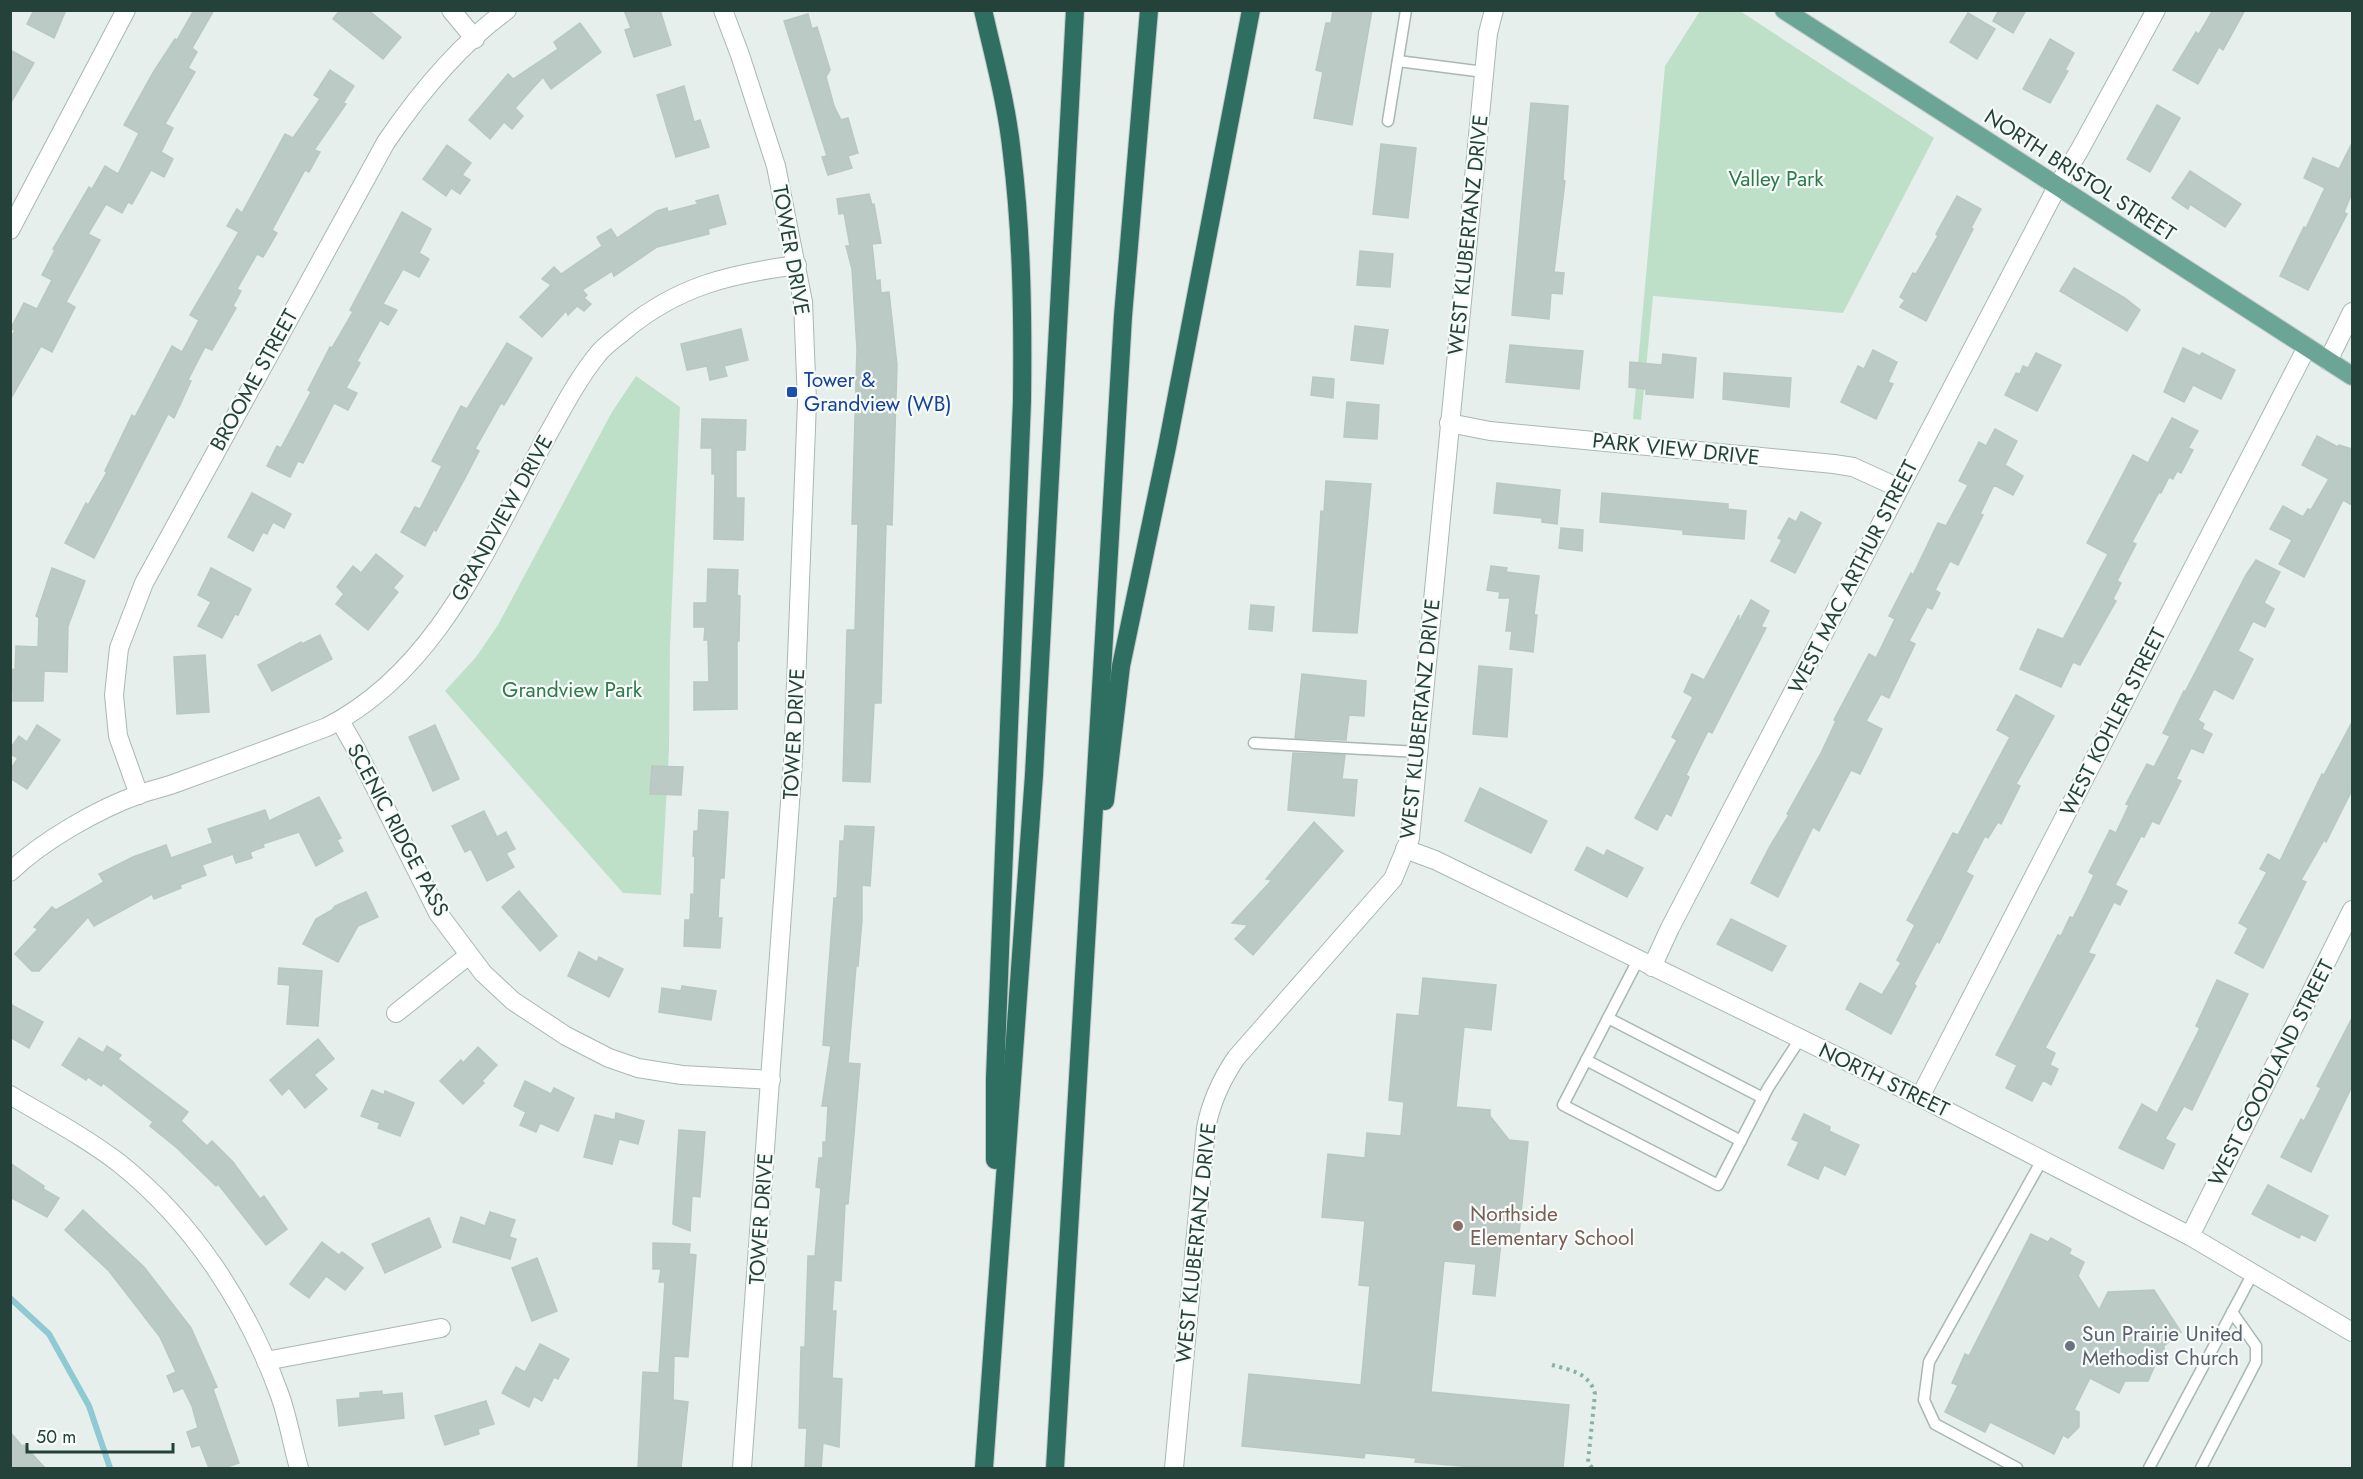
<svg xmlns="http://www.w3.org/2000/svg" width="2363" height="1479" viewBox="0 0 2363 1479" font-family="Jost,sans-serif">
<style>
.green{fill:#bfe0c8}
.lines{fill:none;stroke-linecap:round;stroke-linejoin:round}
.stream{stroke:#8ec9d4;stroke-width:6}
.building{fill:#bbcac4;stroke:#b8c9c2;stroke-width:1.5}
.service-casing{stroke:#a8b8b2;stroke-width:13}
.minor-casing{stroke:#a8b8b2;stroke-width:20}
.primary-casing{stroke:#c2cac8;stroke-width:20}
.motorway-casing{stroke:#c2cac8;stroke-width:20}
.path{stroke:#86b3a5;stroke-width:4;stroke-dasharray:3 4.5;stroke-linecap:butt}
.service{stroke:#fff;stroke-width:10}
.minor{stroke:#fff;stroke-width:18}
.primary{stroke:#6aa596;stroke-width:18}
.motorway{stroke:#2f6f62;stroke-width:18}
.transit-dot{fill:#1a4fb4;stroke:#f7fbf9;stroke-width:2}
.education-dot{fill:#8d6e63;stroke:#f7fbf9;stroke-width:2}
.worship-dot{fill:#6b7280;stroke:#f7fbf9;stroke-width:2}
.labels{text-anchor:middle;stroke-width:4.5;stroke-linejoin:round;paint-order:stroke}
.street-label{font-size:21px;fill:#24423a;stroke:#f7fbf9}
.park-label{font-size:21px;fill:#2d7a4b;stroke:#f7fbf9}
.transit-label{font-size:21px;fill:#164399;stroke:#f7fbf9;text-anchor:start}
.education-label{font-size:21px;fill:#785e54;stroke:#f7fbf9;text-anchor:start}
.worship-label{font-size:21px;fill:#5b616d;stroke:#f7fbf9;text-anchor:start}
</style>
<rect width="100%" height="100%" fill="#e6efeb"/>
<!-- green -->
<g class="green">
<path d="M1700 11H1740L1934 138 1843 313 1653 296 1641 420 1633 419 1665 66Z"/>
<path d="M636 376 680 407 670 647 669 750 661 895 623 893 445 691 476 657 498 625 612 412Z"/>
</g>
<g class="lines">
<!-- stream -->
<path class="stream" d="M10 1298 49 1334 89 1406 110 1468"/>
</g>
<!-- building -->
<g class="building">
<path d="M34 10H66L54 38 27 24Z"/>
<path d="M194 10H214L192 48 197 52 188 68 195 72 165 124 173 128 161 152 173 159 164 177 151 170 132 204 128 202 122 213 106 204 88 234 100 240 66 302 75 307 52 352 41 346 10 400V338L15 331 11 328 24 303 37 309 52 280 42 275 55 250 53 249 89 187 92 189 105 166 118 174 139 133 124 125 154 71 175 39 177 40Z"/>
<path d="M340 10H368L401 37 383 59 333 19Z"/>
<path d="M624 10H660L671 45 634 57 625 30 631 28Z"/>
<path d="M1333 10H1372L1352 125 1314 118 1323 72 1316 70 1326 23H1331Z"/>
<path d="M1999 10H2026L2013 33 1993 21Z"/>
<path d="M2213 10H2245L2223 50 2219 47 2198 84 2173 70 2196 32 2199 34Z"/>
<path d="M1968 13 1995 29 1977 59 1950 42Z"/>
<path d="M808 14 812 29 817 27 830 70 826 77 834 106 841 120 848 118 858 153 848 156 852 168 828 175 822 157 827 156 784 21Z"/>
<path d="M580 23 601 52 551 89 543 77 515 108 523 116 512 129 504 122 490 139 469 120 508 74 513 79 558 49 554 42Z"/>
<path d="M2050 39 2074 53 2065 70 2068 71 2050 103 2023 89Z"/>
<path d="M10 50 34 63 10 104Z"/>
<path d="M330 70 354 86 343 103 346 104 314 150 320 152 309 172 305 170 272 230 277 233 263 257 257 254 237 289 241 291 233 306 236 308 212 350 205 347 188 380 191 381 174 418 168 414 94 558 65 543 86 503 88 505 107 472 105 471 132 415 135 417 172 346 182 352 199 320 190 315 239 232 227 226 237 209 242 213 285 134 293 138 320 99 314 95Z"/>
<path d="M684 86 694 122 700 120 709 147 676 157 657 95Z"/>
<path d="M1531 103 1568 106 1563 180 1565 181 1554 272 1564 273 1562 294 1551 293 1549 319 1512 315Z"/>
<path d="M2157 105 2180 118 2150 172 2127 159Z"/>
<path d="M2352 143V193L2344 212 2347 214 2308 290 2280 276 2304 227 2306 228 2325 188 2304 178 2313 158 2339 169Z"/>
<path d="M1381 144 1416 148 1408 218 1373 214Z"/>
<path d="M447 145 471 163 462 175 470 180 460 194 451 188 446 196 423 179Z"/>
<path d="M2190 171 2241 204 2225 227 2190 204 2188 209 2172 198Z"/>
<path d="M869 194 872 205 874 204 881 243 872 244 876 281 880 280 881 293 889 292 897 365 892 525 886 524 881 703H874L870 782 843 781 847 630H855L858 524H852L857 349 852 269 846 246H850L844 213 839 214 837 199Z"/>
<path d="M718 195 726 224 708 229 709 234 657 247 614 276 612 271 582 290 587 295 584 298 591 304 584 311 577 306 568 315 566 311 542 337 520 317 551 285 542 279 554 267 561 274 602 246 597 237 611 229 617 238 657 211 667 208 668 212 698 204 696 201Z"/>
<path d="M1957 196 1981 209 1971 228 1973 229 1926 321 1900 307 1905 300 1900 297 1913 273 1916 274 1938 236 1936 234Z"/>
<path d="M402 212 431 229 419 253 429 259 419 277 403 269 383 304 397 310 388 325 380 320 357 361 360 363 346 388 357 393 348 410 334 403 303 463 298 461 290 477 267 466 277 446 281 448 311 392 308 390 330 347 332 348 353 312 350 310Z"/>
<path d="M1360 251 1393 254 1390 287 1357 285Z"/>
<path d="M2074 268 2125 298 2140 310 2127 331 2060 291Z"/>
<path d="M1355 326 1388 330 1383 364 1351 360Z"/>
<path d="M741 329 748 360 724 366 727 376 710 380 707 366 687 370 681 344Z"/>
<path d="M507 343 532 358 504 405 501 403 475 449 479 451 465 478 436 531 434 529 425 546 401 532 415 507 420 509 442 466 432 461 461 406 467 409Z"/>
<path d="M1510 345 1583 351 1579 389 1506 382Z"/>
<path d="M2183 348 2200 356 2202 353 2235 370 2221 399 2193 385 2184 402 2164 392Z"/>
<path d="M1873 350 1897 362 1888 382 1893 384 1876 419 1841 402 1858 366 1864 369Z"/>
<path d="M2036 353 2061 365 2037 411 2005 395 2016 373 2020 374 2023 366 2028 368Z"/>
<path d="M1663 354 1696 358 1693 398 1646 394V389L1629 387 1630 362 1662 365Z"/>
<path d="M1724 373 1791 378 1789 407 1723 399Z"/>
<path d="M1313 377 1334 379 1333 398 1311 395Z"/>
<path d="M1347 402 1379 405 1377 439 1344 437Z"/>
<path d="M2172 418 2198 431 2188 448 2193 450 2181 473 2177 471 2173 479 2169 477 2161 493 2159 492 2132 542 2136 544 2117 581 2121 583 2113 599 2116 601 2080 665 2073 662 2061 687 2020 669 2038 629 2063 639 2108 554 2087 543 2133 455 2148 463Z"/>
<path d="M702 419 746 420 745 450H736V498H744L743 540 714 539 715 474H712V448H701Z"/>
<path d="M1995 429 2017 441 2005 465 2023 476 2013 495 1994 485 1980 514 1983 515 1958 565 1950 561 1935 590 1940 593 1932 609 1927 607 1909 641 1915 644 1889 698 1881 694 1866 721 1882 729 1860 774 1851 770 1819 831 1813 827 1778 897 1751 883 1770 846 1789 815 1787 814 1821 753 1836 721 1834 720 1869 654 1876 658 1895 619 1889 616 1911 573 1913 575 1938 523 1946 526 1968 485 1959 481 1979 442 1986 446Z"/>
<path d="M2317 436 2338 447 2339 445 2352 449V505L2343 500 2304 577 2279 564 2292 540 2270 529 2283 506 2303 517 2308 509 2311 510 2329 479 2302 465Z"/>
<path d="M1326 481 1371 484 1357 633 1313 631 1321 511 1324 512Z"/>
<path d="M1497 483 1560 490 1557 524 1542 522V518L1494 513Z"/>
<path d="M252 493 291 514 284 528 273 522 267 534 263 532 253 551 228 537Z"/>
<path d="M1602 493 1728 504V509L1746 511 1744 539 1683 534V530L1600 522Z"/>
<path d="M1801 512 1821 523 1795 573 1771 561 1782 540 1778 538 1789 518 1796 522Z"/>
<path d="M1561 528 1583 530 1582 551 1559 548Z"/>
<path d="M376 554 403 576 393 588 398 592 368 630 336 604 344 594 337 587 353 566 361 573Z"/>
<path d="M2256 560 2280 572 2264 603 2274 609 2265 627 2253 621 2238 651 2253 659 2233 699 2214 689 2198 720 2204 724 2202 729 2212 734 2203 753 2191 748 2176 779 2181 781 2159 824 2152 821 2144 837 2141 836 2115 885 2127 891 2120 905 2114 902 2088 953 2095 955 2045 1048 2055 1053 2050 1065 2058 1069 2051 1085 2043 1080 2032 1101 2006 1088 2017 1065 1996 1055 2058 935 2061 936 2070 917 2073 918 2086 892 2094 875 2089 872 2110 830 2116 833 2129 805 2126 804 2147 764 2154 767 2170 736 2163 733 2184 691 2185 692 2246 575Z"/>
<path d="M1491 566 1507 568 1506 572 1539 576 1534 615H1537L1533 652 1510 649 1512 631H1506L1510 598H1499L1500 592 1487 590Z"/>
<path d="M52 568 85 581 68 626 67 672 44 671 43 701H13V689H10V669L15 670 16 646 38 647 39 618 36 616Z"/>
<path d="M211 568 251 589 238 615 235 614 222 638 198 626 211 602 198 595Z"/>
<path d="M708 569 738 570 737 595 740 596 739 641H737V709L694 710V682H709L708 640H704L705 627H694V603H707Z"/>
<path d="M1751 600 1769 611 1761 627 1766 628 1712 733 1708 731 1686 775 1689 777 1671 816 1666 813 1657 830 1635 818 1677 740 1672 737 1693 697 1684 692 1692 674 1704 680 1739 615 1738 624Z"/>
<path d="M1251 605 1274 607 1272 631 1249 629Z"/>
<path d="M320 635 332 659 272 691 258 665 301 642 302 644Z"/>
<path d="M205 655 209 712 177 714 174 657Z"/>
<path d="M1479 666 1512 669 1507 737 1473 734Z"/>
<path d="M1302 674 1366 681 1364 716 1349 715 1346 740 1295 738Z"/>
<path d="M2016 695 2054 716 2016 784 2020 786 2001 824 1998 822 1988 838 1985 836 1966 872 1973 876 1939 943 1937 941 1914 984 1916 986 1891 1034 1846 1009 1860 983 1882 995 1901 963 1897 960 1915 925 1907 920 1953 833 1958 835 2010 737 1997 730Z"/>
<path d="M2352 722V790L2326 842 2324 840 2301 880 2306 882 2263 968 2235 953 2248 928 2239 923 2267 872 2260 869 2268 854 2280 861 2322 774 2324 775Z"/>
<path d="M37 725 60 740 27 789 10 778V770L18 758 10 754V749L19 736 27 742Z"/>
<path d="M435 725 459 779 433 791 409 737Z"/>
<path d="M1293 753 1345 755 1342 779 1357 780 1354 816 1288 810Z"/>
<path d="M652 766 683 767 681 795 650 794Z"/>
<path d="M1480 788 1547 821 1531 853 1465 821Z"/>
<path d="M319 797 341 838 337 840 343 851 316 866 299 832 263 844 264 847 250 852 252 858 236 863 233 854 202 865 206 875 180 885 181 888 154 899 152 894 94 926 88 917 39 971H32L15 954 38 929 34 927 52 907 56 910 104 882 99 874 133 857 166 845 171 858 213 843 208 829 265 810 269 821Z"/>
<path d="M699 810 728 812 724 878H720L718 918H722L720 948 684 946 685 920H690L691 894 694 895 695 856H693L694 831H698Z"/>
<path d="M484 811 497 837 506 832 515 849 506 853 514 867 487 881 471 849 465 852 452 826Z"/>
<path d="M1314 822 1343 851 1253 955 1235 939 1248 925 1232 923 1272 880 1266 879Z"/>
<path d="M845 826 874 827 870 886 862 885V920L858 966H856L848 1063 860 1064 848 1204H845L841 1281 834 1280 832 1311H836L832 1378 842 1379 839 1447 823 1443 821 1468H805L807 1428H799L801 1347H805L808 1256H815L821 1188 816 1187 819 1158H823V1142H826L828 1106H822L831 1046 823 1045 834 898H837L840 841H844Z"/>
<path d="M1587 847 1604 856 1607 850 1643 868 1627 897 1575 870Z"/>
<path d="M519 891 557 936 540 951 502 907Z"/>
<path d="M366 892 378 917 358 926 338 962 303 944 316 919 332 910 335 906Z"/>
<path d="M1731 919 1786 946 1772 971 1717 944Z"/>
<path d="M579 952 597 962 599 957 623 969 609 997 568 976Z"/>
<path d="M279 968 322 971 318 1026 287 1024 290 985 278 984Z"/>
<path d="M1423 978 1496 985 1491 1030 1464 1027 1456 1107 1490 1110V1116L1509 1140 1528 1142 1519 1234 1502 1233 1495 1296 1473 1294 1476 1264 1444 1261 1431 1392 1569 1405 1563 1468H1485L1415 1462 1416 1458 1365 1453 1364 1458 1242 1446 1249 1374 1361 1385 1370 1286 1359 1285 1365 1221 1322 1217 1328 1154 1365 1158 1367 1133 1401 1136 1404 1102 1389 1100 1397 1014 1419 1016Z"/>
<path d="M2217 980 2248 994 2192 1110 2184 1106 2165 1139 2175 1144 2163 1169 2119 1148 2142 1104 2157 1113 2200 1028 2196 1026Z"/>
<path d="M682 986 716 991 711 1020 659 1012 662 988 681 991Z"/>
<path d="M10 1004 43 1022 29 1048 10 1037Z"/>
<path d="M2352 1018V1086L2311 1172 2281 1157 2301 1119 2304 1121 2321 1088 2317 1086Z"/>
<path d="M79 1038 103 1053 107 1046 121 1055 118 1059 188 1112 181 1121 207 1146 212 1141 233 1162 260 1199 264 1196 287 1229 266 1245 218 1184 216 1186 177 1148 150 1126 153 1122 103 1083 101 1086 88 1077 86 1080 62 1065Z"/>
<path d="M318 1039 334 1059 314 1075 327 1089 305 1108 289 1088 282 1095 270 1080Z"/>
<path d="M478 1047 497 1065 482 1081 484 1083 463 1104 440 1081 461 1060 463 1063Z"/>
<path d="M525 1081 551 1094 554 1088 574 1098 558 1131 540 1123 536 1132 520 1125 526 1112 514 1106Z"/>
<path d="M372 1090 384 1095 385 1091 414 1103 400 1136 378 1128 380 1123 361 1116Z"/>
<path d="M616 1113 644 1121 638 1144 619 1139 612 1164 584 1157 595 1115 615 1120Z"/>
<path d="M1804 1114 1830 1127 1829 1131 1859 1145 1845 1175 1824 1165 1818 1179 1788 1165 1799 1142 1792 1139Z"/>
<path d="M679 1130 705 1132 700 1197 692 1196 690 1231 673 1224Z"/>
<path d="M10 1163 44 1186 43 1189 59 1198 47 1217 10 1197Z"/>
<path d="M2268 1185 2328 1216 2315 1241 2301 1234 2299 1238 2252 1214Z"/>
<path d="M83 1210 144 1267 191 1328 217 1387 213 1389 239 1463 224 1468H209L200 1445 192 1447 187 1432 198 1428 192 1406 183 1388 174 1392 167 1376 176 1372 160 1337 109 1271 65 1230Z"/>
<path d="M490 1212 515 1220 509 1237 516 1239 510 1259 453 1242 461 1217 485 1226Z"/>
<path d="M429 1218 441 1247 385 1273 372 1244Z"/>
<path d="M2031 1234 2048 1242 2051 1238 2071 1249 2069 1254 2084 1262 2078 1276 2099 1310 2108 1292 2154 1290 2181 1332 2164 1346 2166 1365H2155L2148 1381H2125L2119 1393 2090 1378 2074 1410 2079 1412V1427L2068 1438 2063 1435 2054 1454 1990 1422 1985 1432 1945 1412 1958 1385 1952 1383 1965 1354 1969 1356Z"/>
<path d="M322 1242 339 1255 342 1252 363 1268 345 1290 326 1276 309 1298 290 1284Z"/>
<path d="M653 1243 690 1244 689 1254 696 1255 688 1357 674 1356 673 1400 688 1402 681 1468H638L643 1372 659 1373 665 1282H659L661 1269H653Z"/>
<path d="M537 1258 557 1311 532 1321 512 1268Z"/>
<path d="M540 1344 569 1359 558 1379 554 1377 542 1401 534 1396 529 1407 502 1393 516 1367 525 1372Z"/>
<path d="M382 1391V1395L402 1393 404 1418 339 1426 337 1400 360 1398V1393Z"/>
<path d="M486 1401 494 1424 478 1429 479 1434 445 1445 435 1416Z"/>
<path d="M10 1432 23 1447 24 1445 45 1468H10Z"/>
</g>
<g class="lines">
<!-- service casing -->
<g class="service-casing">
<g id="service">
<path d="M1398 61 1484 72"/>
<path d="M1388 121 1406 10"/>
<path d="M1254 743 1419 752"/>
<path d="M1638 960 1563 1105 1718 1185 1768 1088 1800 1039"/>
<path d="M1608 1018 1763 1098"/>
<path d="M1586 1060 1741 1141"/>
<path d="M2017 1468 1935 1424 1924 1400 1929 1362 2042 1160"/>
<path d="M2149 1468 2253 1273"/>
<path d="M2201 1468 2256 1362V1346L2232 1312"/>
</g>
</g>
<!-- minor casing -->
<g class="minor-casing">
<g id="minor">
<path d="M451 10 475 39"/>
<path d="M723 10 740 55 776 166 803 302 807 402 793 761 742 1468"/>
<path d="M10 230 126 10"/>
<path d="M2328 361 2352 312"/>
<path d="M1449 423 1490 431 1834 464 1853 467 1899 488"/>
<path d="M340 721 356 749 438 913 483 973 513 1001 566 1036 609 1058 638 1068 682 1075 771 1080"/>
<path d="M139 795 118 736 114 695 119 648 144 583 386 142C418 95 460 44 507 10"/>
<path d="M1405 849 1435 860 1920 1097 2190 1236 2352 1332"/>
<path d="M10 872C42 841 98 809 140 794 155 789 170 786 184 780 232 763 279 745 327 727 444 667 491 535 552 427 566 402 580 376 598 354 605 345 616 338 625 330 678 286 730 274 797 265"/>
<path d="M1652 967 1670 928C1799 681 1927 434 2057 187L2079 151 2156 10"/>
<path d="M396 1013 469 955"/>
<path d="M10 1095C47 1117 85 1137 119 1163 193 1222 247 1305 279 1393 288 1417 292 1444 299 1468"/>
<path d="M1920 1097 2307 347"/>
<path d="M2190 1236 2352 910"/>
<path d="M266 1361 441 1328"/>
<path d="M1174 1468 1206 1128C1211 1102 1221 1080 1236 1058L1393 879 1410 838 1488 33 1494 10"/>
</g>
</g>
<!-- primary casing -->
<g class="primary-casing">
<path id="primary" d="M1784 10 2352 376"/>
</g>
<!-- motorway casing -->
<g class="motorway-casing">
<g id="motorway">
<path d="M983 10C994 58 1007 105 1012 154 1022 236 1023 318 1022 401L995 1078V1160"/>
<path d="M1105 801 1121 666 1167 447 1251 10"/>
<path d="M984 1468 1034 775 1075 10"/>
<path d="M1055 1468 1123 316 1149 10"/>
</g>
</g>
<!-- path -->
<path class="path" d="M1552 1365C1570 1370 1590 1373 1595 1394L1588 1462 1592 1468"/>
<!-- service -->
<use href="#service" class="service"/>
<!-- minor -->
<use href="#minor" class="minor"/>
<!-- primary -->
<use href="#primary" class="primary"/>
<!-- motorway -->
<use href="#motorway" class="motorway"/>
</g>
<!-- markers -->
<rect class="transit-dot" x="786" y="386" width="12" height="12" rx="3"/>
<circle class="education-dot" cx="1458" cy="1226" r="6"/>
<circle class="worship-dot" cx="2070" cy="1346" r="6"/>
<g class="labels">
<!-- street labels -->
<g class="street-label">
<text transform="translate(2080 175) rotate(33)" y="7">NORTH BRISTOL STREET</text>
<text transform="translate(1468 235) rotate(-84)" y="7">WEST KLUBERTANZ DRIVE</text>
<text transform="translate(791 250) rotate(80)" y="7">TOWER DRIVE</text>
<text transform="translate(254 380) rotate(-61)" y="7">BROOME STREET</text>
<text transform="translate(1676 449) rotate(6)" y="7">PARK VIEW DRIVE</text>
<text transform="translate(502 518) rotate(-61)" y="7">GRANDVIEW DRIVE</text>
<text transform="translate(1853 577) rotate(-63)" y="7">WEST MAC ARTHUR STREET</text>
<text transform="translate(1420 719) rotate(-84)" y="7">WEST KLUBERTANZ DRIVE</text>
<text transform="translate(2113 722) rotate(-63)" y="7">WEST KOHLER STREET</text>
<text transform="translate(794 734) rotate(-87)" y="7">TOWER DRIVE</text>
<text transform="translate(398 830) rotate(62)" y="7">SCENIC RIDGE PASS</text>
<text transform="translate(2271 1073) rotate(-63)" y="7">WEST GOODLAND STREET</text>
<text transform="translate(1884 1080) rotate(26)" y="7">NORTH STREET</text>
<text transform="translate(761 1219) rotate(-86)" y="7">TOWER DRIVE</text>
<text transform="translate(1196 1243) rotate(-84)" y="7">WEST KLUBERTANZ DRIVE</text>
</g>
<!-- park labels -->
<g class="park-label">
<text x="1776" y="186">Valley Park</text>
<text x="572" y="697">Grandview Park</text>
</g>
<!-- transit labels -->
<g class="transit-label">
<text x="804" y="387">Tower &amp;<tspan x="804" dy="24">Grandview (WB)</tspan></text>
</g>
<!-- education labels -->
<g class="education-label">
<text x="1470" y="1221">Northside<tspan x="1470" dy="24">Elementary School</tspan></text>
</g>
<!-- worship labels -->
<g class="worship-label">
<text x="2082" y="1341">Sun Prairie United<tspan x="2082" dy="24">Methodist Church</tspan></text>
</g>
</g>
<!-- border -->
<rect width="2363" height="1479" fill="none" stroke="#24423a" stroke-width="24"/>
<!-- scale -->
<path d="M27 1443v9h146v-9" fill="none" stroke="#24423a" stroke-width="3"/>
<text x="36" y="1443" font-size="18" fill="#24423a" stroke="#f7fbf9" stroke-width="4.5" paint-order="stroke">50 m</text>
</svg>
